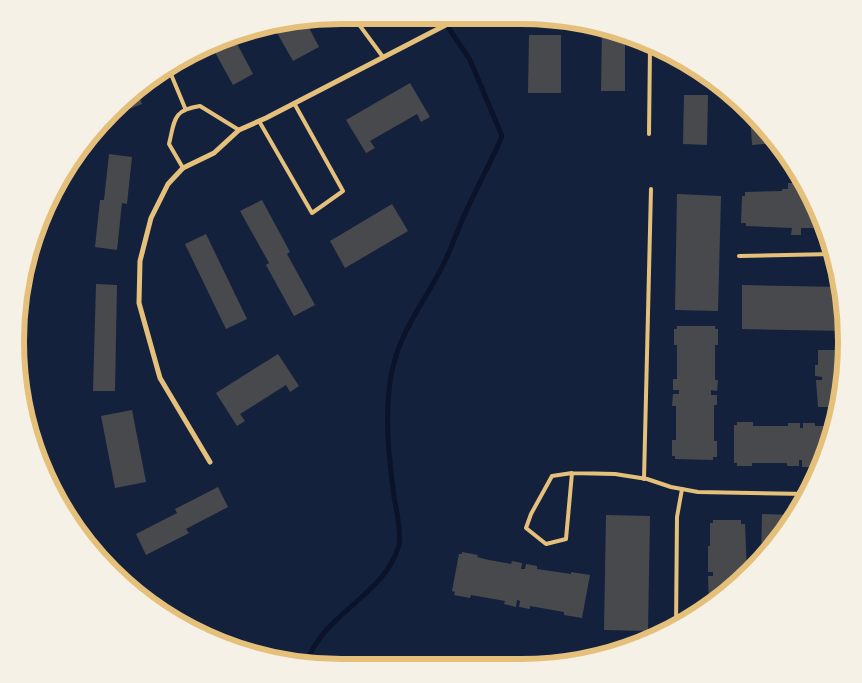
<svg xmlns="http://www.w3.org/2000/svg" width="862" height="683" viewBox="0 0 862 683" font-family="'Nunito Sans',sans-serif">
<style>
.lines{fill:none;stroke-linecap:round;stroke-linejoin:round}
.stream{stroke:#0b132b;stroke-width:5}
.building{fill:#48494c}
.service{stroke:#e5c07b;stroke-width:4}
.minor{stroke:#e5c07b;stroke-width:5}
.rim{fill:none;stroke:#e5c07b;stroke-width:6}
</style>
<rect width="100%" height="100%" fill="#14213d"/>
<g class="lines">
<!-- stream -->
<path class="stream" d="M307 662C325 611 384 597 399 545 402 536 396 507 394 497 389 457 384 416 391 376 399 331 423 305 442 267 453 246 460 222 471 201 481 179 493 158 502 136L470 60 440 15"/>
</g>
<!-- building -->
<g class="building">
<path d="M305 20 319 47 293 61 272 24Z"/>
<path d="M602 28 625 32V91H601Z"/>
<path d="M529 35H561V93H528Z"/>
<path d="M233 36 253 74 233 85 211 45Z"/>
<path d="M410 83 430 117 421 122 417 114 370 141 375 148 366 153 346 120Z"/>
<path d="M137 90 142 104 122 112 119 104Z"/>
<path d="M684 95H708L707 145 683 144Z"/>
<path d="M750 114 775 143 752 145Z"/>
<path d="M109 154 132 157 127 204 122 203 117 250 95 247 100 200H104Z"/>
<path d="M788 183H806V190H809L825 228H801V235H791L792 228 746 226V223H741L742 196H745V192L782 191V189H788Z"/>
<path d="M677 194 721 196 718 311 675 310Z"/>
<path d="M262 200 290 252 287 254 315 305 294 316 266 265 269 263 240 211Z"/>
<path d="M392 204 408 231 345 268 330 241Z"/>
<path d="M206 234 247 319 226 329 185 244Z"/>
<path d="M96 284 117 285 115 391H93Z"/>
<path d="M742 285 841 287 844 299 845 331 742 329Z"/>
<path d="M677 326H715V329H718V345H715V380H718L717 391 711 390V395H717V405H714V441H717V457H713V460L675 459V456H672V440H676V406H672L673 394H679V390H673V379H677V345H674V329H677Z"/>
<path d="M818 350H846V363L839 407H818L816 380H822V377L815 376V365H818Z"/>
<path d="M278 354 299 386 290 392 286 385 240 414 245 421 237 426 216 393Z"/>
<path d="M132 410 146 482 115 488 101 416Z"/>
<path d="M737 422H753V426H788V423H800V428H803V423H815V426H836L822 464H814V467H802V460H799V466H787V463H752V466H737V463H734V425H737Z"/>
<path d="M218 487 228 507 186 529 189 533 146 555 136 534 177 513 175 509Z"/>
<path d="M762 514 795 515 779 540 761 560Z"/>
<path d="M606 515 650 516 648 631 604 630Z"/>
<path d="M713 520H741V524H745L747 572 741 573V577H745L736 587 709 606 708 576H713V572H708V546H710V523H713Z"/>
<path d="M462 552 478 555 477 557 489 560 511 564 512 561 522 563 521 569H525L526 564 537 566V569L571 574V572L590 575 582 618 564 615V612L530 606V609L519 607 520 601 517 600 516 607 504 604 505 601 471 595 470 598 454 595 455 592 452 591 459 554H462Z"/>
</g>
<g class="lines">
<!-- service -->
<g class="service">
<path d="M352 15 383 57"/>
<path d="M168 67 185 108"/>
<path d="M259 121 312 213 343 191 294 103"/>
<path d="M649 134 650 47"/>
<path d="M183 168 169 144C175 119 173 110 200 106L239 130"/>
<path d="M739 256 834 254"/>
<path d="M572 473 566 539 546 544 526 528 531 514 552 476 572 473 615 474 647 479 671 487 698 492 808 494"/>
<path d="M644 479 651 189"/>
<path d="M676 627 677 517 682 489"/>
</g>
<!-- minor -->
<path class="minor" d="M210 462 160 378 139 303 140 261 151 218 168 184 183 168 214 153 239 130 266 118 465 15"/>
</g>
<!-- crop -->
<path d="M0 0H862V683H0ZM341 24H521A317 317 0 0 1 838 341V342A317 317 0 0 1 521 659H341A317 317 0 0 1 24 342V341A317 317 0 0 1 341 24Z" fill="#f6f1e7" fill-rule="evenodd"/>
<path class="rim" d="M341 24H521A317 317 0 0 1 838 341V342A317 317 0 0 1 521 659H341A317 317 0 0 1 24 342V341A317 317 0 0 1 341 24Z"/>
</svg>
